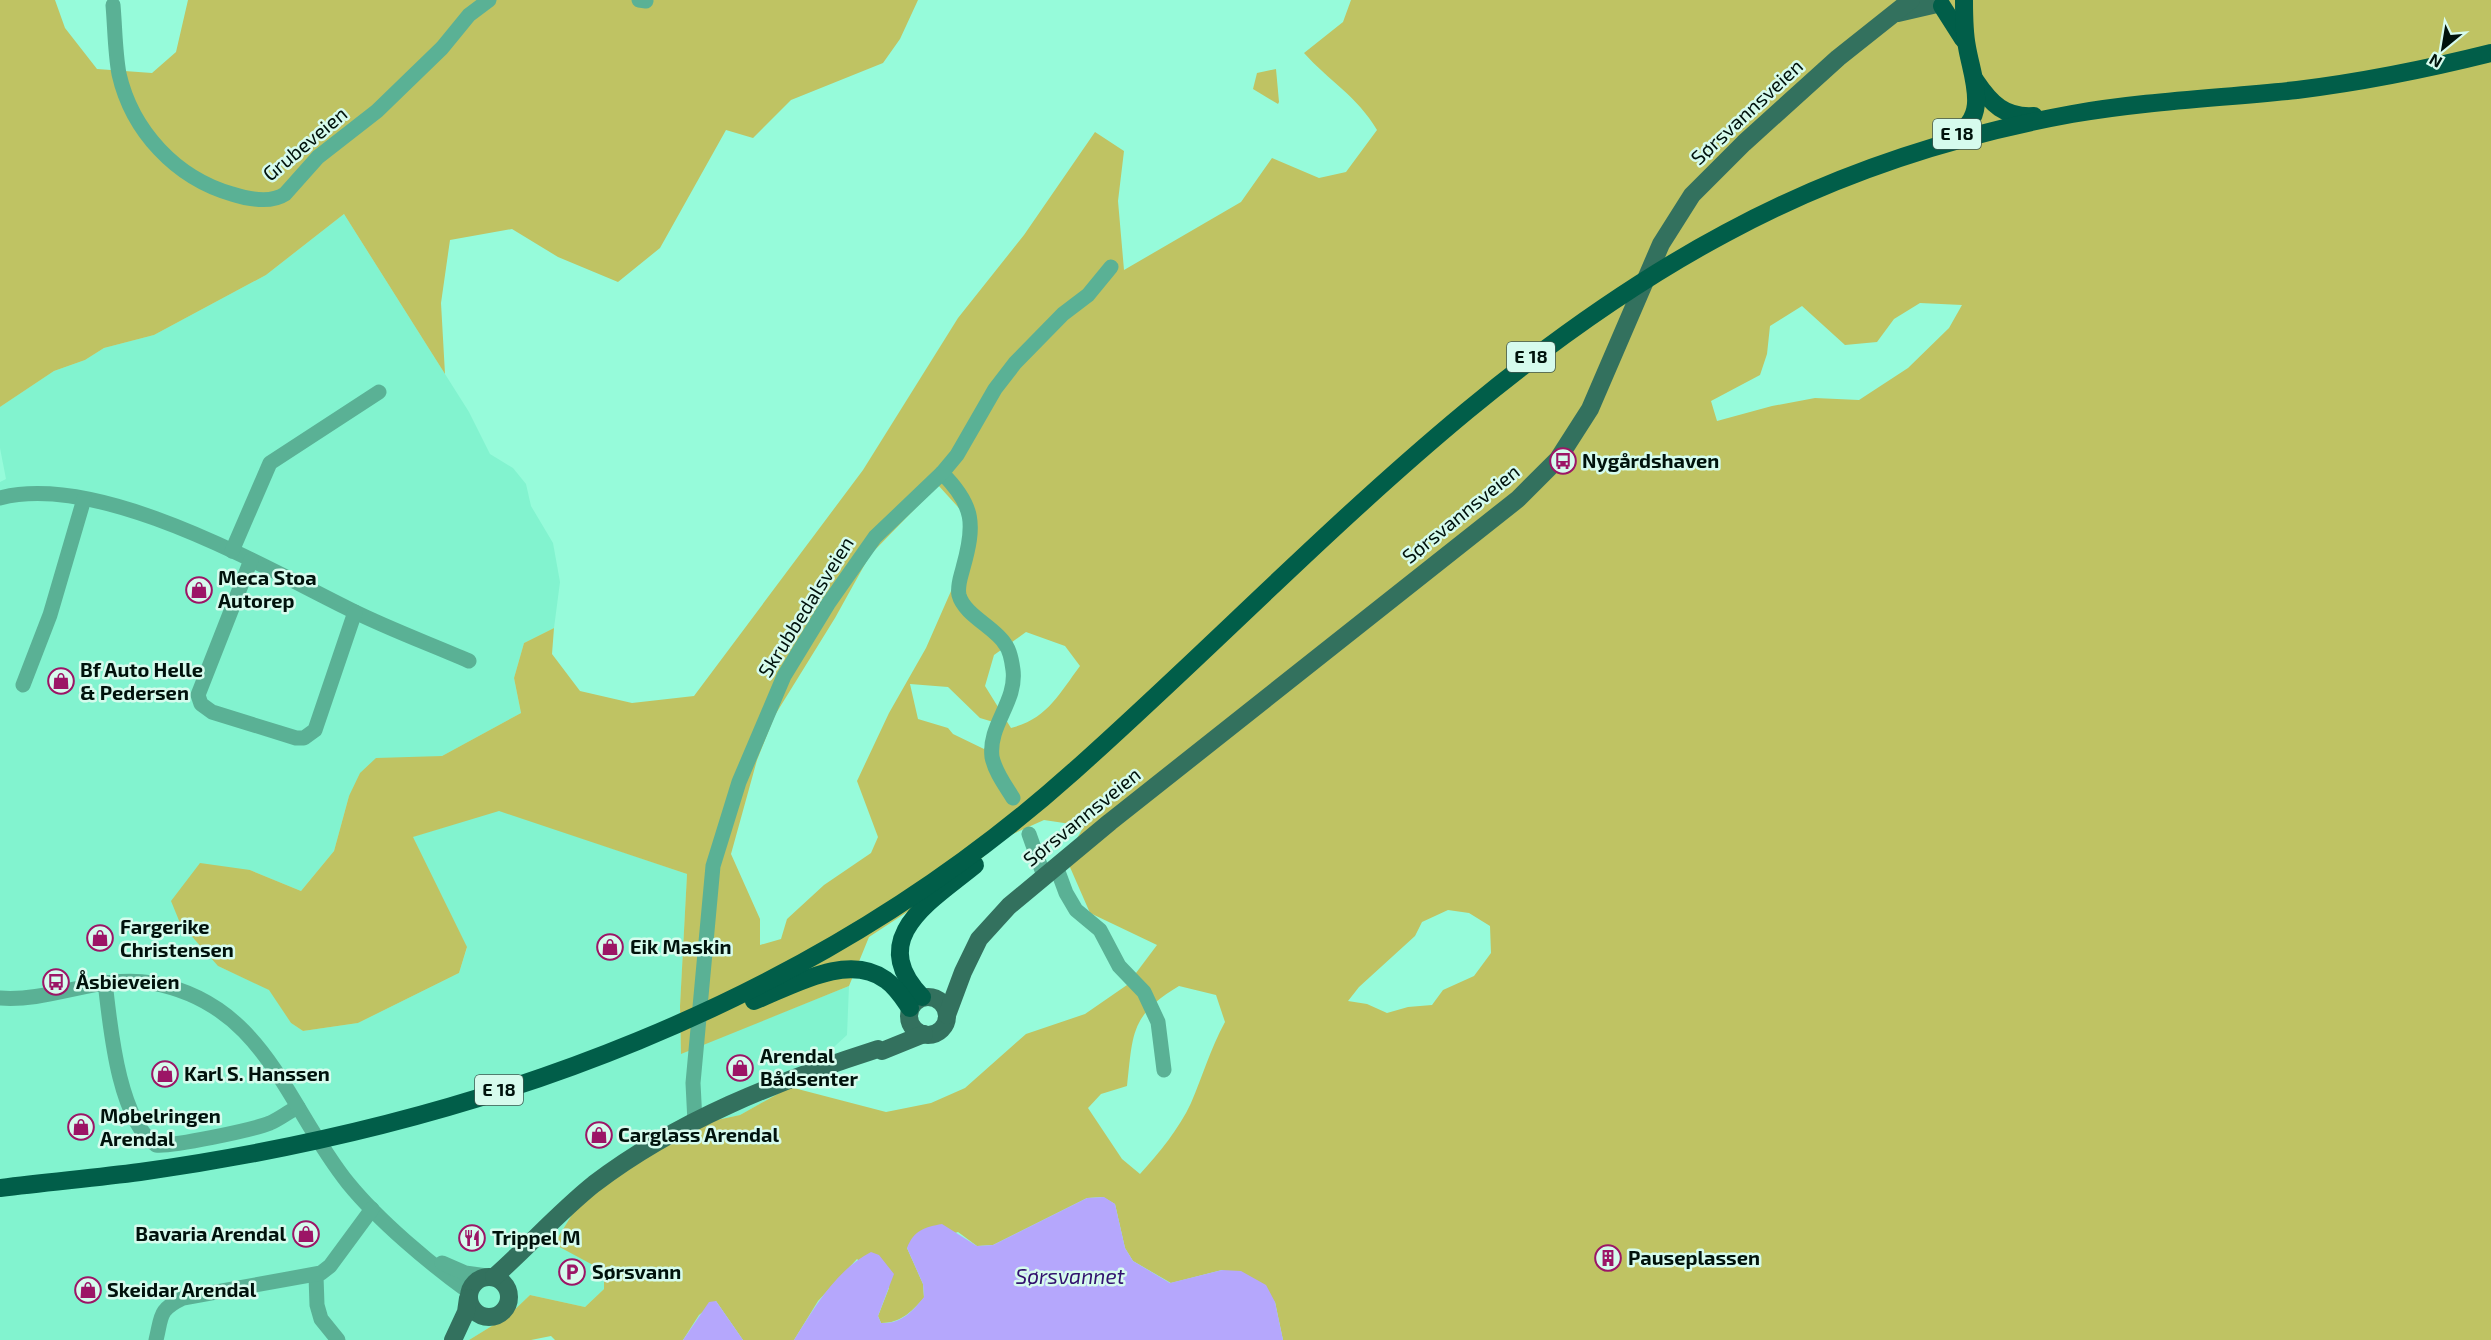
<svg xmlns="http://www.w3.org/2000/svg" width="2491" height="1340" viewBox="0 0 2491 1340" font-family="'Exo 2',sans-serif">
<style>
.built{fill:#82f3cf}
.green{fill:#bfc363;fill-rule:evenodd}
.water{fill:#b5a7fc}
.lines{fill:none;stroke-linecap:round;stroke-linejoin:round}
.minor{stroke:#5ab195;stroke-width:15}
.major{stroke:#33715e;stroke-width:18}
.highway{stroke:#015e49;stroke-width:18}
.labels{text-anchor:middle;stroke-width:5;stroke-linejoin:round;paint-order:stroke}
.shield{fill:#d6fbed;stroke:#405850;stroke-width:1.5}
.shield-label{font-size:18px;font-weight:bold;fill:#00120c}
.street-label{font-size:20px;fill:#00120c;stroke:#d6fbed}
.poi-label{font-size:20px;font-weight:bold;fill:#00120c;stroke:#d6fbed;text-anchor:start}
.water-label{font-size:21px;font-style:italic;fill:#32116e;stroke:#d6fbed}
</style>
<rect width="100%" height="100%" fill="#96fbda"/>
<!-- built -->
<path class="built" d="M344 214 469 412 490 454 513 468 526 484 531 506 553 543 560 582 554 628 524 643 514 678 521 713 442 756 419 758 349 796 334 851 301 891 250 870 218 966 270 990 291 1023 303 1031 358 1023 459 973 467 948 412 837 499 810 687 874 680 1006 681 1053 849 986 847 1035 790 1087 740 1115 675 1129 604 1271V1289L585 1307 530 1295 508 1316 469 1340H0V482L6 479 0 448V407L54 371 85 360 104 348 154 335 266 275Z"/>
<!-- green -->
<g class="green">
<path d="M0 0H55L65 28 97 69 152 73 176 52 188 0H918L900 39 883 63 791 100 753 138 726 130 660 248 618 282 558 257 512 229 450 240 441 303 445 374 344 214 266 275 154 335 104 348 85 360 54 371 0 407Z"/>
<path d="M1351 0H2491V1340H1283L1275 1302 1222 1270 1171 1283 1133 1261 1125 1248 1115 1204 1103 1197 1087 1198 993 1245 977 1246 958 1232 907 1248 923 1284 924 1298C911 1312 901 1323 881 1323L878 1316 889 1288 857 1259 818 1301 794 1340H743L716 1301 699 1315 683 1340H555L551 1336 531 1340H469L508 1316 530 1295 585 1307 604 1289V1271L554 1244 581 1200 675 1129 740 1115 790 1087 886 1112 931 1103 965 1088 1026 1034 1085 1014 1127 985 1157 945 1090 913 1066 858 1084 826 1044 820 1004 838 962 876 869 937 849 986 681 1054 680 1006 687 874 499 811 413 837 467 947 459 973 358 1023 303 1031 291 1023 269 990 218 966 180 923 171 901 200 863 250 870 301 891 334 851 349 796 360 773 376 758 442 756 521 713 514 678 524 643 554 628 552 654 580 691 632 703 694 696 863 470 958 318 1024 235 1095 132 1124 151 1118 201 1124 270 1241 202 1272 158 1319 178 1346 172 1377 130C1357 96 1329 81 1304 53L1343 22ZM1920 303 1962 305 1949 328 1908 368 1859 400 1815 398 1772 406 1717 421 1711 401 1760 375 1767 354 1770 326 1802 306 1845 345 1877 342 1894 319ZM938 485 967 517 962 566 926 648 889 713 857 781 878 837 871 853 824 885 787 919 781 939 760 945V919L731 854 757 760 775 715 835 618 870 555ZM1026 632 1065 646 1080 666C1059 694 1047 719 1011 728L985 686 994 655ZM910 684 948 687 980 718 1000 724 984 749 953 734 948 728 918 719ZM1448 910 1469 913 1490 926 1491 953 1474 976 1443 990 1432 1005 1408 1007 1387 1013 1367 1004 1348 1001 1359 987 1415 936 1422 922ZM1179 986 1216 995 1225 1022C1210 1050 1203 1075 1191 1103 1179 1129 1159 1153 1140 1174L1122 1159 1088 1108 1101 1094 1127 1086C1133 1034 1130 1015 1179 986Z"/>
<path d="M1276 69 1279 102 1278 104 1253 89 1257 73Z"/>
</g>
<!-- water -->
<g class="water">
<path d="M1104 1197 1115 1204 1125 1248 1133 1261 1170 1283 1222 1270 1241 1271 1266 1285 1275 1302 1283 1340H794C814 1308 836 1270 871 1252L879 1255 894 1274 878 1316 881 1323C901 1324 912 1312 924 1297L923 1284 907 1248C914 1230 925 1227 942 1224L977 1246 993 1245 1087 1198Z"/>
<path d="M716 1301 743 1340H683L709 1302Z"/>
</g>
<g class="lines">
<!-- minor -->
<g class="minor">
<path d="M639 0 646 1"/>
<path d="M113 5C115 28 115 52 119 74 132 131 176 178 232 194 248 199 270 204 285 194L318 157 377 111 442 48 469 15 489 0"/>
<path d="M942 473C975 506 975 525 963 568 961 576 957 586 959 595 964 615 996 628 1005 644 1010 650 1012 662 1013 670 1017 702 988 725 992 757 995 772 1005 785 1013 798"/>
<path d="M0 498C100 472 262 566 351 610 389 629 430 644 469 661"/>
<path d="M232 551 270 463 379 392"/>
<path d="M251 560 198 695 201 704 212 712 296 738H304L315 730 355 612"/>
<path d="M23 685 50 615 84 499"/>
<path d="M1029 834 1044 876"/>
<path d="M1056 866 1066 893 1076 910 1100 930 1119 966 1144 992 1158 1022 1164 1070"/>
<path d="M105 982C110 1024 118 1120 156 1145 171 1147 253 1130 270 1123 279 1119 288 1112 298 1107"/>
<path d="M0 998C52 1002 100 974 152 983 265 1003 286 1106 348 1183 379 1221 429 1263 469 1292"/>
<path d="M695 1122 693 1083 713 866 739 782 784 676 828 604 875 537 942 473 957 455 995 389 1015 363 1063 314 1088 295 1111 267"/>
<path d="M442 1263 465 1273 487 1276"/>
<path d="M316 1276 317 1305 321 1319 338 1340"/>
<path d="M156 1340C162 1316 158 1310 183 1298L321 1273 330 1266 372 1209"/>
</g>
<!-- major -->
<g class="major">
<path d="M1898 13 1937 4"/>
<circle cx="928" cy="1016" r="19"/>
<path d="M947 1015 963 972 979 939 1009 906 1110 822 1518 499 1558 459 1590 409 1661 244 1692 195 1744 143 1838 58 1911 0"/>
<circle cx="489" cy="1297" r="20"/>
<path d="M494 1277C528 1247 559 1212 594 1184 678 1120 778 1081 878 1049L882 1051 924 1034"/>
<path d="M453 1340 466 1312 468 1298"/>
</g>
<!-- highway -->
<g class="highway">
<path d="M1942 6 1963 39"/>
<path d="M1975 80C1991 104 2005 118 2034 116"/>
<path d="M1953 135C1991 119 1972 77 1967 47 1964 32 1964 15 1964 0"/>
<path d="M922 997C865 938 931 901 975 865"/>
<path d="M754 1001C792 986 848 952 886 980 896 987 903 998 910 1008"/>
<path d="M0 1188C47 1182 94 1178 140 1172 483 1124 814 1004 1074 771 1285 583 1475 367 1726 233 1835 174 1951 136 2072 114 2146 101 2222 98 2297 90 2362 82 2427 69 2491 53"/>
</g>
</g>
<!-- icons -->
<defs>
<g id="bus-ring" transform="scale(1.35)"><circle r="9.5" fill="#d6fbed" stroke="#9c1566" stroke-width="1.5"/><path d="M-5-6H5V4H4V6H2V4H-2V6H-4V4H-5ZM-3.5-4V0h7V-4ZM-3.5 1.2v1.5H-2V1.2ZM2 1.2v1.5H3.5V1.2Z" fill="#9c1566"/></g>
<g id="shop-ring" transform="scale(1.35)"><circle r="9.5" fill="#d6fbed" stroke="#9c1566" stroke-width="1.5"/><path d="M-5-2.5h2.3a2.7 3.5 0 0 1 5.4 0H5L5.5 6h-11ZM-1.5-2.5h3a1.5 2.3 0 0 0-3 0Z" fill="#9c1566"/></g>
<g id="restaurant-ring" transform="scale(1.35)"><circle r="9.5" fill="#d6fbed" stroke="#9c1566" stroke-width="1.5"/><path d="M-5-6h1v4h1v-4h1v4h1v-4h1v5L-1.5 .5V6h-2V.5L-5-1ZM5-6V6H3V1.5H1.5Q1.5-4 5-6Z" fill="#9c1566"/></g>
<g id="building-ring" transform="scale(1.35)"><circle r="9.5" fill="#d6fbed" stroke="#9c1566" stroke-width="1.5"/><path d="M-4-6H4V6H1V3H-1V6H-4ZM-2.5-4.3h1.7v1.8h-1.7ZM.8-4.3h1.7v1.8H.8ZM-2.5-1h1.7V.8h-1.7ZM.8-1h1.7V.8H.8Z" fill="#9c1566"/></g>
<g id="parking-ring" transform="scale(1.35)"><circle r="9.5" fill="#d6fbed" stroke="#9c1566" stroke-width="1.5"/><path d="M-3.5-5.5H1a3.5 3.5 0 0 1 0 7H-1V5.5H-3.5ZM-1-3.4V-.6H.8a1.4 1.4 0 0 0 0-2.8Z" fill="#9c1566"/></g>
</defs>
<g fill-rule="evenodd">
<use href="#bus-ring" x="1563" y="461"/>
<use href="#shop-ring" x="199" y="590"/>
<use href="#shop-ring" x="61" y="681"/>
<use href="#shop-ring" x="100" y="938"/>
<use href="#shop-ring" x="610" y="947"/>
<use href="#bus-ring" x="56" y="982"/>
<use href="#shop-ring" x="740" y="1068"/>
<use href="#shop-ring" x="165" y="1074"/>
<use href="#shop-ring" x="81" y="1127"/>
<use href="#shop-ring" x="599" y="1135"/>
<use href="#shop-ring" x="306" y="1234"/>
<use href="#restaurant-ring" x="472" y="1238"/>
<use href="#building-ring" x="1608" y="1258"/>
<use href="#parking-ring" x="572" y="1272"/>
<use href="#shop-ring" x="88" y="1290"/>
</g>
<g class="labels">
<!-- shield labels -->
<g class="shield">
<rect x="1933" y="119" width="48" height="30" rx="4.5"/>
<rect x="1507" y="342" width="48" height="30" rx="4.5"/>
<rect x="475" y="1075" width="48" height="30" rx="4.5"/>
</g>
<g class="shield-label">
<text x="1957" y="140">E 18</text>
<text x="1531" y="363">E 18</text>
<text x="499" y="1096">E 18</text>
</g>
<!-- street labels -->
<g class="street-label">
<text transform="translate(1747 112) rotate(-43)" y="7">Sørsvannsveien</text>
<text transform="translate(305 144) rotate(-40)" y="7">Grubeveien</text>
<text transform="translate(1461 514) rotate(-39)" y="7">Sørsvannsveien</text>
<text transform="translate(806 607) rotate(-58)" y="7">Skrubbedalsveien</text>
<text transform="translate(1082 817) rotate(-39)" y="7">Sørsvannsveien</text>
</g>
<!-- poi labels -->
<g class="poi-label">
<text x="1582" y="468">Nygårdshaven</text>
<text x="218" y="585">Meca Stoa<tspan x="218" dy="23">Autorep</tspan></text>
<text x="80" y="677">Bf Auto Helle<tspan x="80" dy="23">&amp; Pedersen</tspan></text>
<text x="120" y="934">Fargerike<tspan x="120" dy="23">Christensen</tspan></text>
<text x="630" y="954">Eik Maskin</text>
<text x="76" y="989">Åsbieveien</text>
<text x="760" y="1063">Arendal<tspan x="760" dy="23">Bådsenter</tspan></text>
<text x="184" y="1081">Karl S. Hanssen</text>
<text x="100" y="1123">Møbelringen<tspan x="100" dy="23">Arendal</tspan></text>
<text x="618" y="1142">Carglass Arendal</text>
<text x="286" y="1241" text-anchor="end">Bavaria Arendal</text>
<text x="492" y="1245">Trippel M</text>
<text x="1628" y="1265">Pauseplassen</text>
<text x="592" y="1279">Sørsvann</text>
<text x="107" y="1297">Skeidar Arendal</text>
</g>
<!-- water labels -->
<g class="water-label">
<text x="1070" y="1284">Sørsvannet</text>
</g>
</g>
<!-- north arrow -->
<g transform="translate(2443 48) rotate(210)" stroke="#d6fbed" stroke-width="4.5" paint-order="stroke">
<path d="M0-4.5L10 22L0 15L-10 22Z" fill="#00120c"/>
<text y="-9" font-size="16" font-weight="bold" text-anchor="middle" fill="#00120c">N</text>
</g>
</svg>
